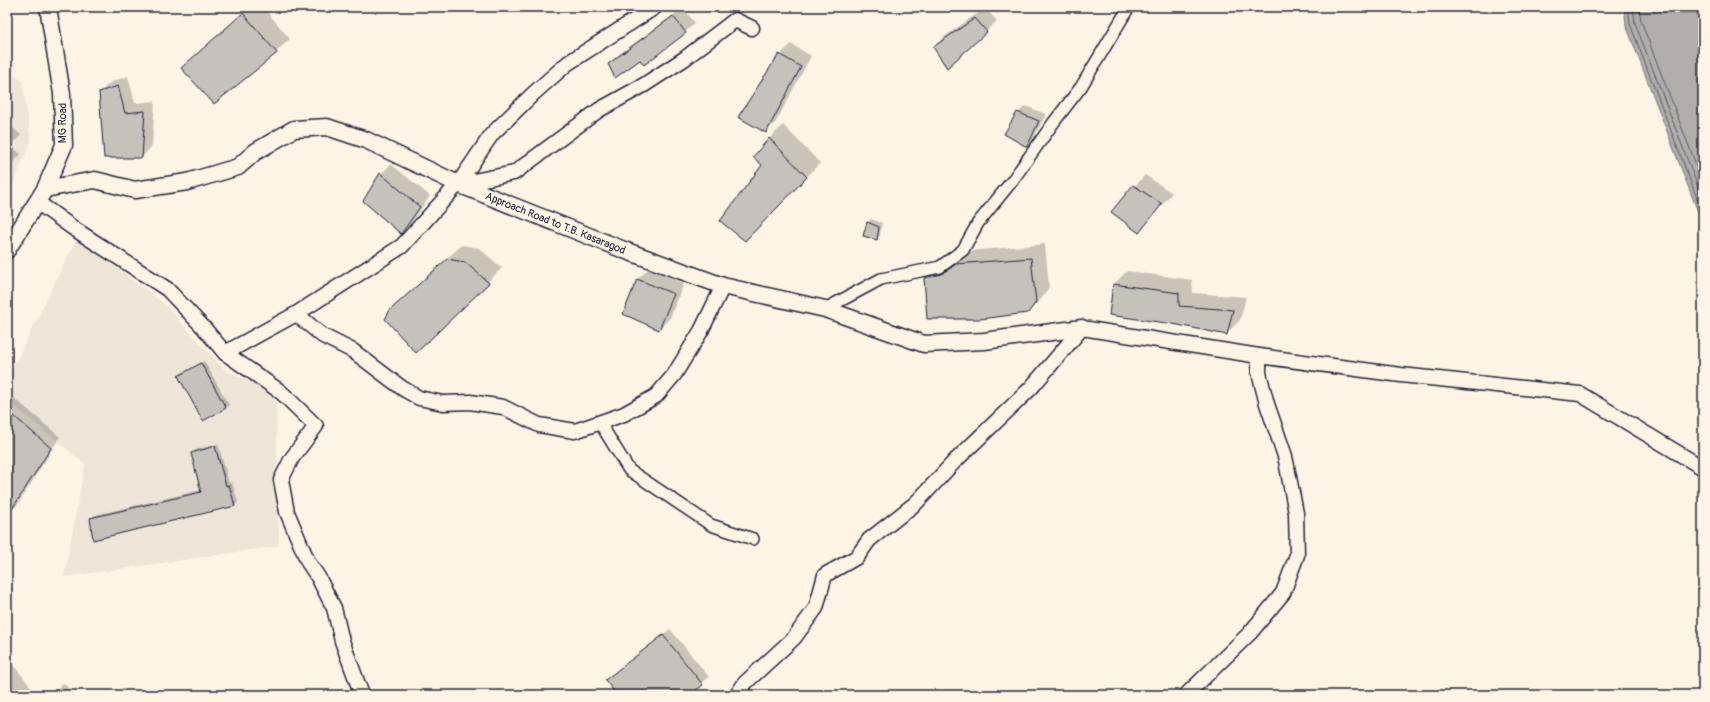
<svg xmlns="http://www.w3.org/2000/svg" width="1710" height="702" viewBox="0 0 1710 702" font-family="Pangolin,sans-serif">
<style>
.built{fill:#ece5d8}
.water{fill:#b2adab;stroke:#78757e}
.shadow{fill:#0003}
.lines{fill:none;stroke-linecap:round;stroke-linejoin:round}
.shore{stroke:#5c5a68;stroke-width:1}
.building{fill:#c6c1bb;stroke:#22223b}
.minor-casing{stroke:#22223b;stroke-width:14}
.tertiary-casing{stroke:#22223b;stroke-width:17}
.secondary-casing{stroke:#22223b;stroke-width:19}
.minor{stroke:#fcf5e5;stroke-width:11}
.tertiary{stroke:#fcf5e5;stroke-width:14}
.secondary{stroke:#fcf5e5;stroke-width:16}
.labels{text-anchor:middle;stroke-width:3;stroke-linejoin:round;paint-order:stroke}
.street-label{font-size:11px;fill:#22223b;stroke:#fcf5e5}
</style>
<rect width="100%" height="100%" fill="#fcf5e5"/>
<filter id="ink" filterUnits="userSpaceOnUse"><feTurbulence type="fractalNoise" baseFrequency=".025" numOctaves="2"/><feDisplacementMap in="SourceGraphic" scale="8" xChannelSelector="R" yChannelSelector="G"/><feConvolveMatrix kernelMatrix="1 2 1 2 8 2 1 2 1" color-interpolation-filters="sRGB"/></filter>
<g filter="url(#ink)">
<!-- built -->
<g class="built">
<path d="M7 69 22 81 31 141 7 199Z"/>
<path d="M77 238 163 303 226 371 276 394 279 546 64 577 85 464 7 400V380Z"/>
</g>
<!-- water -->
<path class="water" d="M1624 7H1703V225L1626 25Z"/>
<!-- shadow -->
<g class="shadow">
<path d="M249 7H263L290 39 276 52 196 55Z"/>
<path d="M725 7H762L759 10Z"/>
<path d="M683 8 695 23 685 32 644 64 640 59 609 64 618 55Z"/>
<path d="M985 8 997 21 947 67 934 47 944 37Z"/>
<path d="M791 44 811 56 776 122 766 132 780 55Z"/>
<path d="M128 76 135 103 155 101 152 146 142 157 100 92 111 82Z"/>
<path d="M1025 106 1046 114 1033 139 1026 146 1018 113Z"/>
<path d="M7 123 21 135 11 146 21 154 7 170Z"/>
<path d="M783 125 820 163 759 226 763 165 769 139Z"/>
<path d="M391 164 430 196 411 223 401 233 381 174Z"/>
<path d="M1145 175 1172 193 1139 232 1113 211Z"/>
<path d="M871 219 882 223 880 236 876 239 868 222Z"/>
<path d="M1045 244 1049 287 1042 298 1028 312 925 278 939 265 956 260 970 251Z"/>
<path d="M462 245 479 248 502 268 416 351 405 296Z"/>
<path d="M648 269 684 283 670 318 659 329 637 280Z"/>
<path d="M1127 271 1192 280 1193 293 1246 297 1240 320 1226 334 1114 284Z"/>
<path d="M204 361 229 405 226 408 179 377Z"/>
<path d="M7 392 60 437 18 504 8 514Z"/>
<path d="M218 444 229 483 232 482 238 502 235 505 91 518 95 515 201 490 192 454 195 450Z"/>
<path d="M670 629 709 677 688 695H618L607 680Z"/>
<path d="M9 659 37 695H7V660Z"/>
<path d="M63 683 76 695H51Z"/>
</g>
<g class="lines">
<!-- shore -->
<g class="shore">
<path d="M1628 7 1630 24 1703 214"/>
<path d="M1633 7 1635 23 1703 200"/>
<path d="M1639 7 1641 21 1703 183"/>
</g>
</g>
<!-- building -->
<g class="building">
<path d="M243 13 277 53 214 104 181 68Z"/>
<path d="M673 16 686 33 644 65 640 60 615 78 608 64Z"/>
<path d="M975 18 987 32 947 68 933 47Z"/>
<path d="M779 54 801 67 766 133 738 117Z"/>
<path d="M118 86 125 113 145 111 142 158H104L99 92Z"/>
<path d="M1017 112 1039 121 1027 147 1004 134Z"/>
<path d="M769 138 807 177 745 241 720 221 762 165 753 157Z"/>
<path d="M380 173 420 207 401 234 363 201Z"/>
<path d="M1133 185 1162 204 1139 233 1111 212Z"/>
<path d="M867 222 879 227 877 240 863 236Z"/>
<path d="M1031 258 1036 302 1028 313 980 319H927L924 278 942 274 956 264Z"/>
<path d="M447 259 465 262 489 283 416 353 385 319 390 310Z"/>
<path d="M637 279 674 294 659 330 623 314Z"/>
<path d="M1113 284 1179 293V306L1233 310 1227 335 1173 324 1109 315Z"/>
<path d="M201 363 226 408 203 421 178 376Z"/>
<path d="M7 410 51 448 7 517Z"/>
<path d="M215 446 226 486 229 485 235 506 93 540 90 518 201 492 191 453Z"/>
<path d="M663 635 703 685 690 695H617L605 680Z"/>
</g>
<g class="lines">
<!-- minor casing -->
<g class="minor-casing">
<g id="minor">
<path d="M825 309 881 279 940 267 963 250 978 223 1012 181 1054 122 1081 87 1129 7"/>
<path d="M600 423 629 470 711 525 753 539"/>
</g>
</g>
<!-- tertiary casing -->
<g class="tertiary-casing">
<g id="tertiary">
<path d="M458 184 514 173 599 110 644 85 684 59 735 20 752 28"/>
<path d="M37 202 73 228 167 289 204 328 225 353 296 314 402 246 458 184 492 134 534 93 568 63 655 7"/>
<path d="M296 314 323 336 353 351 402 388 419 398 443 403 470 402 503 407 539 425 575 431 624 414 656 396 674 375 701 331 723 286"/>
<path d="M225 353 281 392 316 426 292 458 281 480 287 512 308 562 318 577 334 608 342 641 362 695"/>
<path d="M737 695 745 683 794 638 816 608 825 575 857 557 869 540 916 503 954 462 1031 388 1082 328 1259 356 1401 375 1580 394 1703 468"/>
<path d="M1186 695 1250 633 1283 593 1297 555 1296 513 1285 456 1267 404 1259 373V356"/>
</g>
</g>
<!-- secondary casing -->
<g class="secondary-casing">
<g id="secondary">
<path id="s1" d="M45 189 95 180 135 190 187 182 238 167 255 152 294 129 327 127 366 140 458 184 624 250 723 286 825 309 924 344 984 341 1082 328"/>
<path d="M7 250 45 189 64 145 62 94 48 7"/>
</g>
</g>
<!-- minor -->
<use href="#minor" class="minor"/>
<!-- tertiary -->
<use href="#tertiary" class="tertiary"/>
<!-- secondary -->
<use href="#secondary" class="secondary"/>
</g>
</g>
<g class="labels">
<!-- street labels -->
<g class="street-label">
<text transform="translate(62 123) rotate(-90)" y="4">MG Road</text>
<text dy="4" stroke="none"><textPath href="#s1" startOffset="547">Approach Road to T.B. Kasaragod</textPath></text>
</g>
</g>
<!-- margin -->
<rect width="1710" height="702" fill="none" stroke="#fcf5e5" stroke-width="24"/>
<rect x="12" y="12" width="1686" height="678" fill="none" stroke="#22223b" stroke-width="1.5" filter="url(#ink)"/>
</svg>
